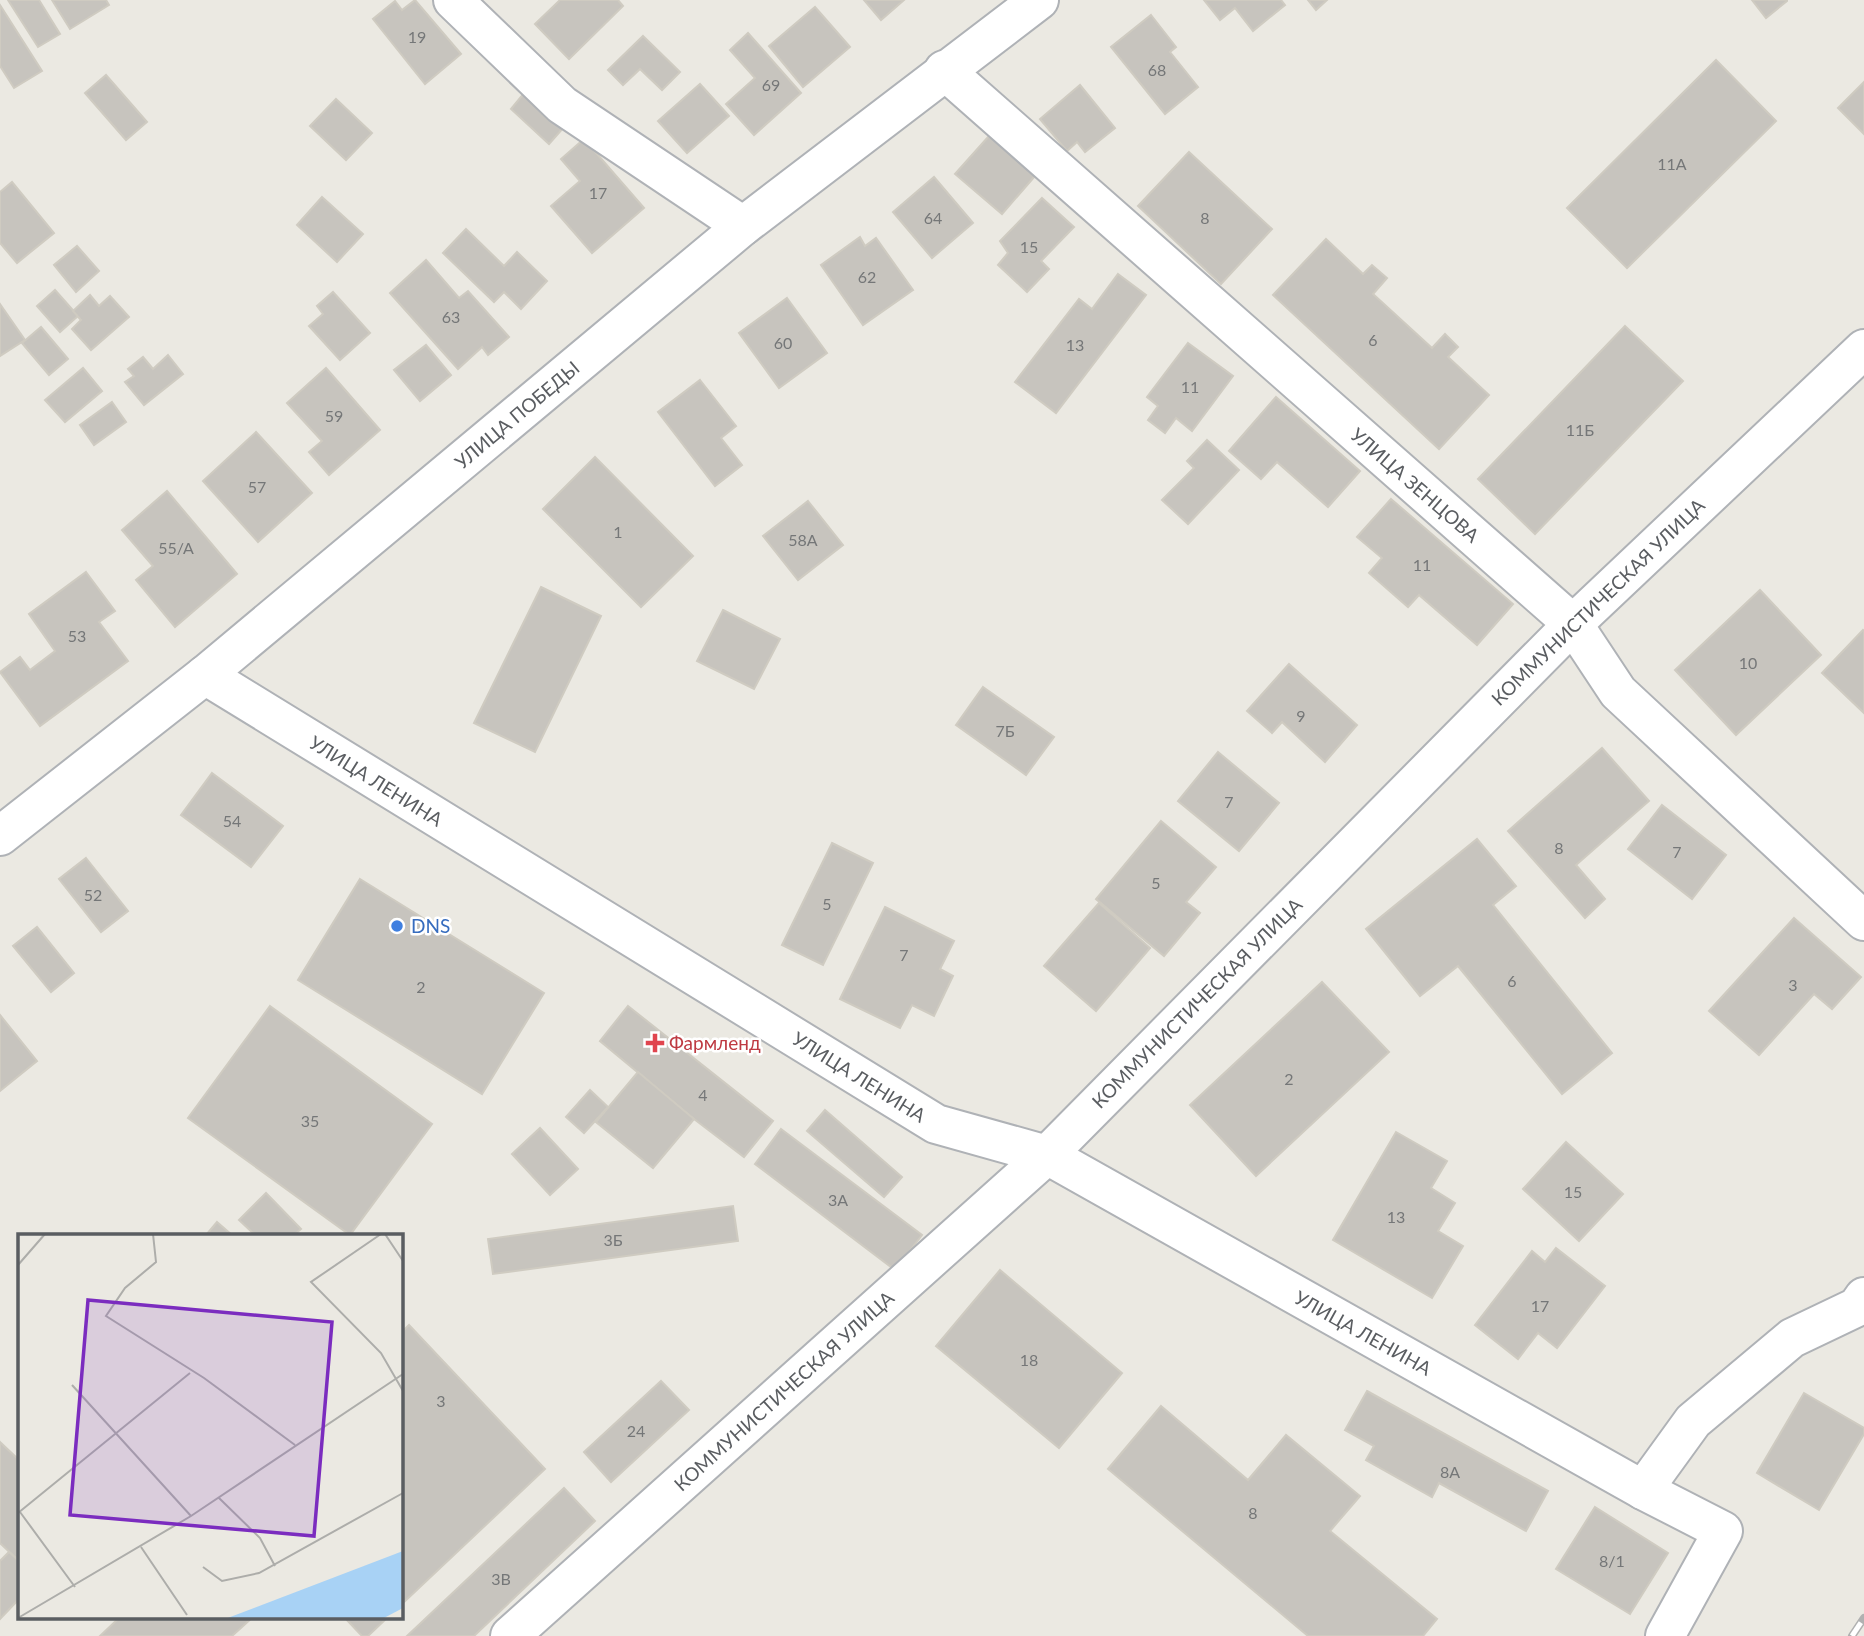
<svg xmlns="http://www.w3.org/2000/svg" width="1864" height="1636" viewBox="0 0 1864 1636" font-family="Lato,sans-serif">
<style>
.building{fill:#c7c4be;stroke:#cfcbc1;stroke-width:2}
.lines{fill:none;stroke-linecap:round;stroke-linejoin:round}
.minor-casing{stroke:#afb2b6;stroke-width:42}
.minor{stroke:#fff;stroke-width:38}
.rail-casing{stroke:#b0b1b1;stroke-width:8}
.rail{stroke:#fff;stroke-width:5;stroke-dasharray:16;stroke-linecap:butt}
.shop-dot{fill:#3f7fe0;stroke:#fff;stroke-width:2.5}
.health-dot{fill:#e0444e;stroke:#fff;stroke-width:2.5}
.labels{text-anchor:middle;stroke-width:5;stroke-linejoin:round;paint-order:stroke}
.number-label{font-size:16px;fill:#757778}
.street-label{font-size:19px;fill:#5a5d61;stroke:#fff}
.shop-label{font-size:19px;fill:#366cbe;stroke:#fff;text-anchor:start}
.health-label{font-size:19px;fill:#be3a42;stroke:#fff;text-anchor:start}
.inset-road{fill:none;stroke:#adadaa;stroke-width:2}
.view{fill:#7b2cbf;fill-opacity:0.15;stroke:#7b2cbf;stroke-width:3.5}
.inset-edge{fill:none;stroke:#5a5d61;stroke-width:3.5}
</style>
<rect width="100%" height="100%" fill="#ebe9e2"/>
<!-- building -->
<g class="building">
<path d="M8 0H39L60 34 38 47Z"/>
<path d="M52 0H106L109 5 70 29Z"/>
<path d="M415 0 461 54 425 84 373 19 395 1 402 10Z"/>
<path d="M560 0H618L623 6 569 59 535 24Z"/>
<path d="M864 0H904L881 20Z"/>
<path d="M1204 0H1281L1285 5 1253 31 1235 8 1220 20Z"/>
<path d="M1308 0H1327L1316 10Z"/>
<path d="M1752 0H1787V1L1766 18Z"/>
<path d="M0 5 42 71 14 88 0 66Z"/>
<path d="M815 7 850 47 803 87 769 46Z"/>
<path d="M1151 15 1176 47 1170 52 1198 87 1165 114 1111 47Z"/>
<path d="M748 33 801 93 754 135 726 104 755 78 730 50Z"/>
<path d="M643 36 680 72 662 90 640 69 623 85 608 70Z"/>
<path d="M1716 60 1776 121 1627 268 1567 208Z"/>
<path d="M106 75 147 122 126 140 85 93Z"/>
<path d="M1864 82V134L1838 108Z"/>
<path d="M700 84 729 116 687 153 658 121Z"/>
<path d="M1080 85 1115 128 1085 152 1077 142 1067 151 1040 119Z"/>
<path d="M525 92 564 127 549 144 511 109Z"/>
<path d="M336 99 372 133 346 160 310 126Z"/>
<path d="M989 136 1035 176 1002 214 955 174Z"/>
<path d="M584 139 644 208 592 253 551 206 580 181 561 159Z"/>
<path d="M1189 152 1272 229 1221 284 1138 206Z"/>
<path d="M934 177 973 223 932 258 893 212Z"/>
<path d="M12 182 54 233 17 263 0 243V192Z"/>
<path d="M322 197 363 234 337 262 297 225Z"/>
<path d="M1042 198 1074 227 1041 261 1049 269 1027 292 998 265 1008 253 1000 241Z"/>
<path d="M466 229 504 266 517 252 547 281 521 309 504 292 494 302 443 253Z"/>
<path d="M860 237 865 246 876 238 913 290 863 325 821 265Z"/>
<path d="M1326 239 1363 274 1372 265 1387 278 1373 294 1432 348 1445 334 1458 347 1448 357 1489 395 1439 449 1273 295Z"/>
<path d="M77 246 99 271 76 292 54 265Z"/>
<path d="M426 260 459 298 468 291 509 337 488 355 482 347 458 369 390 293Z"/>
<path d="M1118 274 1146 295 1056 413 1015 382 1079 299 1092 309Z"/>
<path d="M55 290 78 316 60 332 37 306Z"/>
<path d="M333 292 370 333 340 360 309 326 323 314 317 306Z"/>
<path d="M90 295 99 306 110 296 129 317 91 350 72 329 81 320 73 311Z"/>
<path d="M787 298 827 353 779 388 739 333Z"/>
<path d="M0 304 25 340 0 356Z"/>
<path d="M1625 326 1683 381 1535 534 1478 479Z"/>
<path d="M41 327 68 359 49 375 22 343Z"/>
<path d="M1188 343 1233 376 1192 431 1176 418 1165 433 1148 420 1158 406 1147 397Z"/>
<path d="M426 345 451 375 420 401 394 370Z"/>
<path d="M168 355 183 374 144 405 125 382 134 376 128 369 143 357 153 369Z"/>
<path d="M83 368 102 391 65 422 45 400Z"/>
<path d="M326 368 380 430 329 475 309 452 322 441 287 403Z"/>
<path d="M700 380 736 426 721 438 742 465 715 486 658 412Z"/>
<path d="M1276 397 1360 471 1328 507 1277 462 1261 479 1229 451Z"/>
<path d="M112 402 126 422 94 445 80 425Z"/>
<path d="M256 432 312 493 258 542 203 481Z"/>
<path d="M1207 440 1239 470 1188 524 1162 500 1194 468 1187 461Z"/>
<path d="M595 457 693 556 641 607 543 509Z"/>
<path d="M167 491 237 574 175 627 136 580 153 566 122 530Z"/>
<path d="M1391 499 1513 604 1477 645 1419 595 1408 607 1369 573 1382 558 1357 537Z"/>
<path d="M808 501 843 545 798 580 763 536Z"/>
<path d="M86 572 115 611 99 622 128 661 40 726 0 672 20 657 30 670 55 651 29 614Z"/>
<path d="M541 587 601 616 535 752 474 723Z"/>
<path d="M1760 590 1821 655 1736 735 1675 670Z"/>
<path d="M723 610 780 639 754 689 697 661Z"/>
<path d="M1863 630 1864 631V713L1822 673Z"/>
<path d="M1289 664 1357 725 1325 762 1282 722 1272 733 1247 711Z"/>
<path d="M983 687 1054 737 1026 775 956 725Z"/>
<path d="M1602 748 1649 801 1576 865 1605 899 1585 918 1508 831Z"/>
<path d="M1218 752 1279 803 1239 851 1178 801Z"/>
<path d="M212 773 283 826 251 867 181 815Z"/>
<path d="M1662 805 1726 855 1692 899 1628 849Z"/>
<path d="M1161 821 1216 867 1186 902 1200 913 1164 956 1096 899Z"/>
<path d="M1477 839 1516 886 1493 905 1612 1053 1562 1094 1458 966 1420 996 1366 929Z"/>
<path d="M832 843 873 863 823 965 782 945Z"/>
<path d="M86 858 128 911 101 932 59 879Z"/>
<path d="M360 879 544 993 482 1094 298 980Z"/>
<path d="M1099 903 1150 948 1096 1011 1044 966Z"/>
<path d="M885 907 954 941 940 969 953 976 934 1016 912 1005 900 1028 840 999Z"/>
<path d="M1794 918 1861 977 1832 1009 1814 994 1759 1055 1709 1011Z"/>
<path d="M37 927 74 973 51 992 13 946Z"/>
<path d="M1322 982 1389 1052 1256 1176 1190 1105Z"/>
<path d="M270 1006 432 1124 350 1235 188 1118Z"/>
<path d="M628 1006 773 1121 744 1157 694 1119 600 1041Z"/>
<path d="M0 1015 37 1061 0 1091Z"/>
<path d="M638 1072 694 1119 653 1168 596 1122Z"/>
<path d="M590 1090 608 1107 584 1133 566 1117Z"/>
<path d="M825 1110 902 1177 884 1197 807 1131Z"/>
<path d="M540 1128 578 1169 550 1195 512 1154Z"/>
<path d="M781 1129 922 1235 895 1270 755 1164Z"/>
<path d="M1396 1132 1447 1161 1431 1188 1455 1203 1438 1231 1463 1246 1432 1298 1333 1240Z"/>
<path d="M1566 1142 1623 1194 1579 1241 1523 1189Z"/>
<path d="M266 1193 301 1229 294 1235H255L239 1220Z"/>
<path d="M733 1206 738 1241 493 1274 488 1239Z"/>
<path d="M217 1222 232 1235H206Z"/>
<path d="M1556 1248 1605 1286 1557 1348 1538 1333 1518 1359 1475 1325 1532 1251 1545 1262Z"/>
<path d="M1000 1270 1122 1373 1059 1448 936 1346Z"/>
<path d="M409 1325 545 1469 401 1605V1333Z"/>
<path d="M661 1381 689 1410 611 1482 584 1452Z"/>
<path d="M1367 1391 1548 1491 1526 1531 1439 1483 1432 1497 1366 1460 1374 1446 1345 1430Z"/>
<path d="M1804 1393 1864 1428V1434L1819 1510 1757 1473Z"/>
<path d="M1161 1406 1248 1480 1286 1435 1360 1496 1330 1531 1437 1619 1423 1636H1308L1108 1469Z"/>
<path d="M0 1442 19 1460V1561L0 1543Z"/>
<path d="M564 1488 595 1521 474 1636H407Z"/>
<path d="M1595 1507 1668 1553 1630 1614 1556 1569Z"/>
<path d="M9 1552 19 1561V1599L0 1619V1561Z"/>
<path d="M120 1617H253L232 1636H100Z"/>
<path d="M344 1617H388L368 1636H362Z"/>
</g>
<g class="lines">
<!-- minor casing -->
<g class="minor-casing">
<g id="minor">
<path d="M453 0 562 105 743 226"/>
<path d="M944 70 1573 624 1618 692 1864 921"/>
<path d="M205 675 936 1124 1047 1155 1643 1490 1723 1531 1665 1636"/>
<path d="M0 836 205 675 743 226 1039 0"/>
<path d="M1643 1490 1693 1421 1792 1338 1857 1307 1864 1297"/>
<path d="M510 1636 1047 1155 1573 624 1864 349"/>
</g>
</g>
<!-- minor -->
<use href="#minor" class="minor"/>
<!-- rail casing -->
<g class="rail-casing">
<path id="rail" d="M1852 1636 1864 1618"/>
</g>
<!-- rail -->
<use href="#rail" class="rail"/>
</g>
<!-- markers -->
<circle class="shop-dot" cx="397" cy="926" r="7"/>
<path class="health-dot" d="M651.5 1032.5h7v7h7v7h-7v7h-7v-7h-7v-7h7z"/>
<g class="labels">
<!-- number labels -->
<g class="number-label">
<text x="417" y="43">19</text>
<text x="1157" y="76">68</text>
<text x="771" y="91">69</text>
<text x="1672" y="170">11А</text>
<text x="598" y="199">17</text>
<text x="933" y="224">64</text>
<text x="1205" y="224">8</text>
<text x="1029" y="253">15</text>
<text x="867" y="283">62</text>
<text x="451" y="323">63</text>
<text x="1373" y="346">6</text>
<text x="783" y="349">60</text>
<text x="1075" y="351">13</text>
<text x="1190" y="393">11</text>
<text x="334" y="422">59</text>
<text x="1580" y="436">11Б</text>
<text x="257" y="493">57</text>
<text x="618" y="538">1</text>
<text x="803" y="546">58А</text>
<text x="176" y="554">55/А</text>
<text x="1422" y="571">11</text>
<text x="77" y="642">53</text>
<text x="1748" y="669">10</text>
<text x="1301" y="722">9</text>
<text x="1005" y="737">7Б</text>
<text x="1229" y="808">7</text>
<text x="232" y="827">54</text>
<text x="1559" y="854">8</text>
<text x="1677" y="858">7</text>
<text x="1156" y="889">5</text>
<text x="93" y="901">52</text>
<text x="827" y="910">5</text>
<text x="904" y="961">7</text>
<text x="1512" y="987">6</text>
<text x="1793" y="991">3</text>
<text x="421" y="993">2</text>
<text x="1289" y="1085">2</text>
<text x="703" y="1101">4</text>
<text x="310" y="1127">35</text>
<text x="1573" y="1198">15</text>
<text x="838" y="1206">3А</text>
<text x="1396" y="1223">13</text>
<text x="613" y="1246">3Б</text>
<text x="1540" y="1312">17</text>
<text x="1029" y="1366">18</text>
<text x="441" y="1407">3</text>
<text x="636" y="1437">24</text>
<text x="1450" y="1478">8А</text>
<text x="1253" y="1519">8</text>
<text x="1612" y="1567">8/1</text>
<text x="501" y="1585">3В</text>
</g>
<!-- street labels -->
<g class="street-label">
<text transform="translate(517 415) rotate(-40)" y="7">УЛИЦА ПОБЕДЫ</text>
<text transform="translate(1415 485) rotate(41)" y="7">УЛИЦА ЗЕНЦОВА</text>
<text transform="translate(1598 602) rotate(-44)" y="7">КОММУНИСТИЧЕСКАЯ УЛИЦА</text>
<text transform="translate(376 781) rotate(32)" y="7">УЛИЦА ЛЕНИНА</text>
<text transform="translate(1197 1003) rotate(-45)" y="7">КОММУНИСТИЧЕСКАЯ УЛИЦА</text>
<text transform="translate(859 1077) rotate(32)" y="7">УЛИЦА ЛЕНИНА</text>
<text transform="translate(1363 1333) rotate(29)" y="7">УЛИЦА ЛЕНИНА</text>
<text transform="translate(784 1391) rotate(-42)" y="7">КОММУНИСТИЧЕСКАЯ УЛИЦА</text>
</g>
<!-- shop labels -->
<g class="shop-label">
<text x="411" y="933">DNS</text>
</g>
<!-- health labels -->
<g class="health-label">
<text x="669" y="1050">Фармленд</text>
</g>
</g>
<!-- overview -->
<g transform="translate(18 1234)">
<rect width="385" height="385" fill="#ebe9e2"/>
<path d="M385 317V374L364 385H207Z" fill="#a8d2f5"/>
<path class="inset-road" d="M135 0 138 28 107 54 88 82 186 144 277 211M363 0 293 48 363 119 385 157M367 0 385 27M0 31 27 0M54 151 173 282M201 264 242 304 257 332M2 278 57 353M0 279 172 139M123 313 169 381M185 333 204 347 241 339 385 259M0 384 173 282 385 140"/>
<path class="view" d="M70 66 314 88 296 302 52 281Z"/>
<rect width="385" height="385" class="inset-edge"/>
</g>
</svg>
